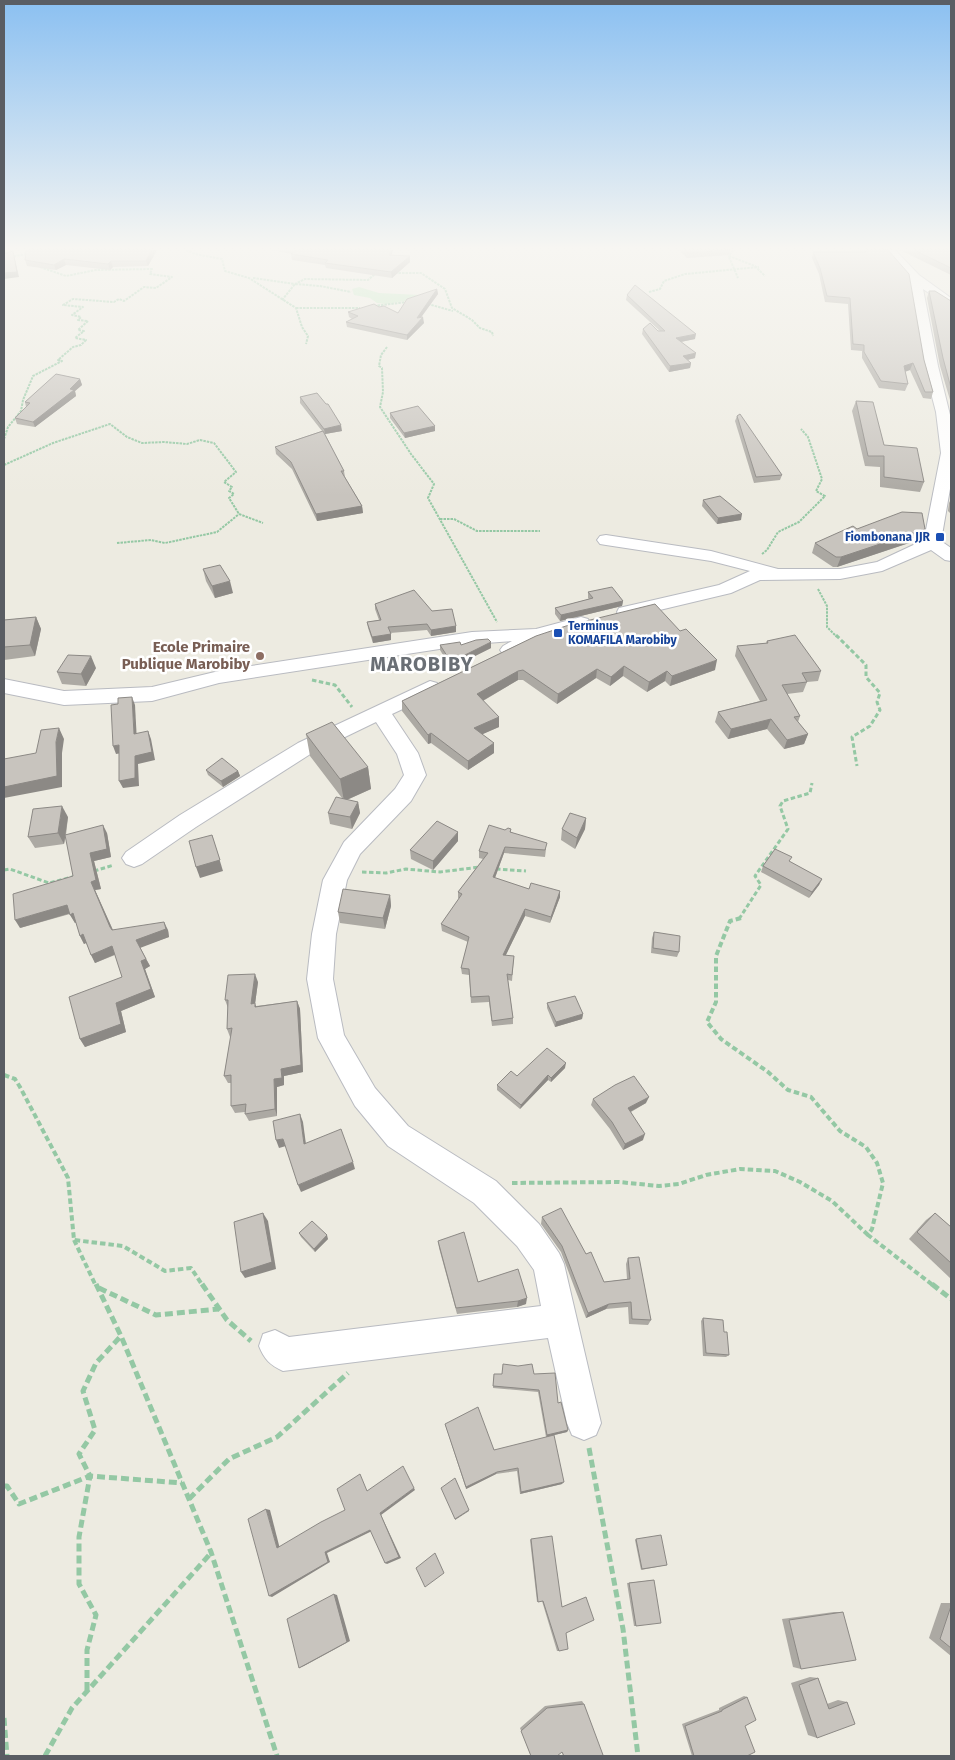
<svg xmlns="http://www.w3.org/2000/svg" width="955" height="1760" viewBox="0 0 955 1760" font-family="'Fira Sans',sans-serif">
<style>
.green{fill:#bce7bd}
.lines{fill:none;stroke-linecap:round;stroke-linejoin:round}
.minor-casing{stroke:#b9bbc1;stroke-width:2}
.path-far3{stroke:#94c8a4;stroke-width:2;stroke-dasharray:2.5 1;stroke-linecap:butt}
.path-far2{stroke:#94c8a4;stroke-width:3;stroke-dasharray:4.5 2.5;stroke-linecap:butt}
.path-far1{stroke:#94c8a4;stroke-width:4;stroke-dasharray:5.5 3;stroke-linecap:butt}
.path{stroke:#94c8a4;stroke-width:5;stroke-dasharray:8 4;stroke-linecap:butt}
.minor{fill:#fff;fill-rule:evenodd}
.wall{fill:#aca9a3}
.shaded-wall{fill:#8c8985}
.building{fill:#c8c4be;stroke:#8c8985}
.transit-dot{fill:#1a4fb4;stroke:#fff;stroke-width:2}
.education-dot{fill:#8d6e63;stroke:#fff;stroke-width:2}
.labels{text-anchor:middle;stroke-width:5;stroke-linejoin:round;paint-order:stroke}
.far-transit-label{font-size:12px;font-weight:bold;fill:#164399;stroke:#fff;text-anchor:end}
.education-label{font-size:15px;font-weight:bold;fill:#785e54;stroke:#fff;text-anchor:end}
.district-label{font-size:20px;font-weight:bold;letter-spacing:1px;fill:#6a6f75;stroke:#fff}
</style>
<rect width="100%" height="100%" fill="#edebe1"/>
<!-- green -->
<path class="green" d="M359 287 379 293 420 295 417 299 386 304 377 303 370 298 354 295 352 289Z"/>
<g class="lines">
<!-- minor casing -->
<g class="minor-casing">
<g id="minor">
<path d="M883 250H895L919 275 951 298V308L923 289 938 366 951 419V483L941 541 951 548V561L945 560 931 550 882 571 840 579 760 580 731 593 626 618 619 616 617 612 619 608 719 585 750 571 711 561 606 545 600 544 597 540 600 536 606 535 711 551 778 569H840L877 562 924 540 941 453 936 412 924 366 909 279Z"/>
<path d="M581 617 588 619 590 623 588 627 551 637 510 656 503 654 500 650 503 646 512 641 472 644 219 683 152 701 64 705 4 693V679L64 691 152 687 219 671 472 632 536 629Z"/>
<path d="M430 681 437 683 440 688 437 693 392 714 418 753 426 775 411 801 360 854 347 880 336 934 333 979 344 1035 375 1088 408 1126 496 1181 539 1224 559 1253 564 1264 601 1423 596 1435 584 1440 572 1435 567 1423 548 1338 283 1371C270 1365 264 1359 259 1346L263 1334 275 1330 289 1337 541 1306 534 1270 517 1246 474 1203 388 1146 355 1106 318 1038 307 979 312 934 323 880 344 842 395 789 404 775 397 754 376 722 312 753 196 827 142 864 134 867 126 864 122 858 126 852 180 815 298 743Z"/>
</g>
</g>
<!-- path-far3 -->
<g class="path-far3">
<path d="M186 250 195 254 222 259 225 271 249 278 296 308 302 327 308 336 306 344"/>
<path d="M733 250 729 256 755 266 765 276"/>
<path d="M4 252 14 256 28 254"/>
<path d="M729 257 738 278"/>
<path d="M395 273H421L445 289 452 308 472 320 480 328 492 332 493 336"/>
<path d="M253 278 295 284 305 279 368 280 375 274"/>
<path d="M649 292 660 289 664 281 685 274 759 267"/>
<path d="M282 300 295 284 320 286 351 292"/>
<path d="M428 304 453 311"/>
<path d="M374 306 407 302"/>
<path d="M296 308H360"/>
<path d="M387 347 381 355 379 366 382 368 383 392 380 407 411 454 434 484 428 498 497 622"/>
<path d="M4 439 8 427 21 411 23 400 33 376 62 361 58 360 73 347 81 345 86 340 75 338 84 331 78 330 88 321 78 320 81 317 72 315 83 307 63 305 73 299 114 302 119 299 124 301 144 287 156 288 172 277 150 274 152 269 96 270 66 276 40 267"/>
<path d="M4 465 53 443 110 424 127 437 142 443 164 442 187 444 200 440 214 443 236 472 224 482 232 487 229 491 234 494 229 498 239 514 263 523"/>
<path d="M440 519H454L477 531H540"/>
<path d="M117 543 151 540 165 543 217 532 239 514"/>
<path d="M762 554 767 550 778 532 799 522 825 496 816 491 822 479 808 437 801 429"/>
<path d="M818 589 827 606V627L837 637"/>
</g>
<!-- path-far2 -->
<g class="path-far2">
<path d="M836 635 866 665V677L880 693 877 702 880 710 870 726 852 737 857 766"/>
<path d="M312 680 335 685 352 707"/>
<path d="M496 869 526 871"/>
<path d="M4 870 10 869 49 883 76 876"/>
<path d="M94 871 114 865"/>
<path d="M362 872 386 873 406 869 440 872 480 867"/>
<path d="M739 919 761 885 755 876 788 829 780 806 783 801 810 793 812 783"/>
</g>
<!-- path-far1 -->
<g class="path-far1">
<path d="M741 918 730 921 716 956V1002L707 1022 721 1039 768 1072 788 1090 811 1097 840 1131 866 1147 877 1163 883 1183 872 1229 868 1235 934 1286"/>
<path d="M4 1075 15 1079 20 1087 68 1178 74 1240 123 1246 165 1271 191 1268 203 1286"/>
<path d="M512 1183 619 1182 659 1186 679 1184 706 1175 740 1169 775 1171 800 1182 832 1201 868 1235"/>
<path d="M74 1240 96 1286"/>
</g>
<!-- path -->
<g class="path">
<path d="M96 1284 121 1336 211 1552 277 1756"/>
<path d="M202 1284 227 1320 251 1341"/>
<path d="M932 1284 951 1299"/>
<path d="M99 1288 156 1315 219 1309"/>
<path d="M589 1448 623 1629 638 1756"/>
<path d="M4 1486H7L19 1504 90 1476 182 1483"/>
<path d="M189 1499 229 1459 277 1437 348 1373"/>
<path d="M87 1690V1650L96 1615 79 1584V1537L90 1476 79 1454 95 1430 83 1391 96 1363 121 1336"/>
<path d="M4 1718 7 1756"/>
<path d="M45 1756 72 1708 211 1553"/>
</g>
<!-- minor -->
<use href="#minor" class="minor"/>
</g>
<!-- wall -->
<g class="wall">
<path d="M26 250H157L148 266 113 267 110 270 66 265 56 270 27 266 25 260Z"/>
<path d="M272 250H393L391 255 410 262 392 278 326 268 325 265 292 260 291 254H292Z"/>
<path d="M679 250H730L729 255 687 258Z"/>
<path d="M854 250H888L924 360 933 392 931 399 923 398 910 370 905 371 908 384 905 391 879 388 862 358V351L851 350 848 304 825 302 819 274 812 258 813 252H857Z"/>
<path d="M900 250H951V275Z"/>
<path d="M437 289 438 294 421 317 424 323 407 340 347 327 346 322 352 319 349 317 348 312 379 307 398 313Z"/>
<path d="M929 291 951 301V413L950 400 940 366 927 298Z"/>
<path d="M627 295 695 339 681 342 695 358 688 360 691 363 690 368 669 372 642 334 643 329 660 331 626 300Z"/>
<path d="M80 379 82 385 75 391 76 396 35 427 17 424 15 418 26 407 25 402Z"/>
<path d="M300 397 342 431 325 434 344 471 345 477 362 506 363 513 317 521 292 469 276 454 275 447 322 431 300 403Z"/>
<path d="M856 401 884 445 924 482 920 492 880 487V467L865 466 852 411Z"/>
<path d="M390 413 435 431 405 438 390 418Z"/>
<path d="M737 416 782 475 780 480 754 483 735 421Z"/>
<path d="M951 499V514L948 511 949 503Z"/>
<path d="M703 500 741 520 717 524 702 506Z"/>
<path d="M857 529 921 539 837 567H833L812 553 815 543Z"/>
<path d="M203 569 233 593 215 598 206 581Z"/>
<path d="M588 592 623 601 622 606 560 621 555 614V608L589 599 588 598Z"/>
<path d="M375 604 432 611 456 626V632L431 636 427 630 390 633 391 640 373 643 368 628 367 622 379 620 375 609Z"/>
<path d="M36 617 41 629 35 656 4 660V620Z"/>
<path d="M536 636 715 670 670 686 665 681 647 692 623 676 610 686 596 678 557 704 523 680H518L483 701 499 717V727L482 734 494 753 468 770 431 743 428 744 402 711V701Z"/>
<path d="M767 641 821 671 818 681 807 682 803 692 787 694 800 716 798 722 808 734 804 744 784 749 767 729 728 739 715 722 718 712 760 701 735 656 737 646 766 643Z"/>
<path d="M491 642V648L451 668 440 650V645H461Z"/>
<path d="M96 668 86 686 62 684 57 672Z"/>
<path d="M306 734 368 767 371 789 347 800 358 802 360 813 352 829 330 824 328 813 342 798 310 756Z"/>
<path d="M206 770 238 771 240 776 223 787 208 775Z"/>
<path d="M68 817 66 835 107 833 111 857 94 861 101 889 95 890 113 930H168L169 937 140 947 150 966 145 969 155 997 121 1011 126 1032 85 1047 80 1039 122 977 115 955 95 963 86 943 84 944 80 936 76 922 75 923 70 914 20 928 73 876 66 836 64 844 35 848 28 837Z"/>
<path d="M586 818 585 829 575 849 561 840 562 829Z"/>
<path d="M511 829V832L546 849 545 857 504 853 495 878 529 889 560 891V897L550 923 525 916 505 956H514L512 981 508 980 513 1018V1024L492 1026 489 1002 471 1003 469 975 462 974 461 968 468 942 442 931 441 924 459 899 458 898V892L483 859 479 858V851L505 830Z"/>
<path d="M458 841 433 870 411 859 410 850Z"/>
<path d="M790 862 822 879 819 885 809 898 761 872 763 866Z"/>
<path d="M390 895 391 906 385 929 340 923 338 912Z"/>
<path d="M654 932 679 952 677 957 651 953 652 938Z"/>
<path d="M258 982 255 1004 256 1006 297 1001 300 1009 303 1072 284 1076V1085L277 1087V1116L249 1121 245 1114V1112L235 1113 231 1106V1083H228L224 1076 231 1036 230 1037 227 1029 228 1008 225 1000Z"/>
<path d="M547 1003 583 1014 582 1019 555 1027 547 1008Z"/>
<path d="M565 1068 551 1082 548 1080 520 1109 497 1090V1085L517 1076Z"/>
<path d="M593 1099 646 1103 631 1112 643 1140 623 1150 610 1129 591 1105Z"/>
<path d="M935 1213 951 1227V1279L909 1239 926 1220Z"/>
<path d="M542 1217 586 1254 604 1282 627 1279 626 1264 628 1258 651 1320 648 1325 629 1324 628 1307 606 1309 586 1318 561 1252 541 1224Z"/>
<path d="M299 1233 328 1239 315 1252 301 1237Z"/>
<path d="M438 1241 478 1282 526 1304 517 1307 457 1314 439 1248Z"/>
<path d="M703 1318 724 1332 729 1355 726 1357 703 1356 701 1321Z"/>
<path d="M494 1374H534L558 1403 568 1430 567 1432 546 1437 538 1392 493 1388Z"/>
<path d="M445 1424 494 1450 562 1484 520 1494 517 1471 496 1474 466 1489Z"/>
<path d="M531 1539 562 1607 586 1597 566 1633 559 1651H557L542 1601 537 1602 530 1540Z"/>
<path d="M636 1539 667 1565 641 1570 635 1540Z"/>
<path d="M654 1580 636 1626H634L627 1583Z"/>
<path d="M941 1603H951V1656L929 1638Z"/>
<path d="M834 1612H843L801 1669 793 1667 782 1619Z"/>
<path d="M810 1677 818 1678 827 1704 838 1700 847 1702 817 1738 808 1735 791 1683Z"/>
<path d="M744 1696 747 1697 745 1726 747 1756H692L682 1724 719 1710V1708Z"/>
<path d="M582 1701 584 1704 601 1756H563L562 1752 531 1756 520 1728 545 1706Z"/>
</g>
<!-- shaded-wall -->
<g class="shaded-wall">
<path d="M152 250H157L148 266 146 261Z"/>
<path d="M391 250H393V251L389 261V255Z"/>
<path d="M13 251 19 277 4 279V273Z"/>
<path d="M410 256V262L392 278 391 272Z"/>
<path d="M64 259 66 265 56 270 54 265Z"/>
<path d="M111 261 113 267 110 270 108 264Z"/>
<path d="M437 289 438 294 417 323V318Z"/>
<path d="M423 317 424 323 407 340V335Z"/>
<path d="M696 334 695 339 675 343 676 338Z"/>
<path d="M696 353 695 358 682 361 683 356Z"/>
<path d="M691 363 690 368 669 372 670 366Z"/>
<path d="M913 363 910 370 902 373 904 366Z"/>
<path d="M80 379 82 385 75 391 76 396 35 427 33 422Z"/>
<path d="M341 425 342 431 325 434 324 429Z"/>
<path d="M435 426V431L405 438 404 433Z"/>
<path d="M362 506 363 513 317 521 316 514Z"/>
<path d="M742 514 741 520 717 524 718 518Z"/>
<path d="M925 529 921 539 837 567 841 557Z"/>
<path d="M230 581 233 593 215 598 212 586Z"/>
<path d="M623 601 622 606 560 621 561 615Z"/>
<path d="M36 617 41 629 35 656 30 645Z"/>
<path d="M456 626V632L431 636V630Z"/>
<path d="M391 634V640L373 643 372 637Z"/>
<path d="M491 642V648L451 668V662Z"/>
<path d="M91 656 96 668 86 686 81 674Z"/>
<path d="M717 660 715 670 670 686 672 676Z"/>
<path d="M624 666 623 676 610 686 611 677Z"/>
<path d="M597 669 596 678 557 704 558 694Z"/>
<path d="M518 671V680L477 704V694Z"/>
<path d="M667 671 665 681 647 692 649 682Z"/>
<path d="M132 697 135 705 137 742 134 734Z"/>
<path d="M499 717V727L474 738V728Z"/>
<path d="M771 719 767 729 728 739 731 729Z"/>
<path d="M59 728 64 739 62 753V787L4 798V787L56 742Z"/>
<path d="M148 731 151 739 155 760 138 764 139 786 123 788 119 781 135 756Z"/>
<path d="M431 733V743L428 744V735Z"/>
<path d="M808 734 804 744 784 749 787 740Z"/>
<path d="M494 743V753L468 770V761Z"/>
<path d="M119 745 122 753 116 754 113 746Z"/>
<path d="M368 767 371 789 344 801 340 779Z"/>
<path d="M238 771 240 776 223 787 221 781Z"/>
<path d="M358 802 360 813 352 829 350 817Z"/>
<path d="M62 806 68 817 64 844 58 833Z"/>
<path d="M586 818 585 829 575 849 577 838Z"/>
<path d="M103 825 107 833 111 857 94 861 101 889 95 890 115 935 110 927 91 882 90 853Z"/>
<path d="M458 832V841L433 870V861Z"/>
<path d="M212 835 223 871 200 878 196 867Z"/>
<path d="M505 847 504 853 493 883V877Z"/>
<path d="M822 879 819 885 809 898 812 892Z"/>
<path d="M560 891V897L550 923 551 917Z"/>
<path d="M390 895 391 906 385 929 383 918Z"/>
<path d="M67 905 71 913 20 928 15 920Z"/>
<path d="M525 909V916L503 961V955Z"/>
<path d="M73 913 78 922 75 923 70 915Z"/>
<path d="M164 922 168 930 169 937 140 948 136 940Z"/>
<path d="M83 934 88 942 84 944 80 936Z"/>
<path d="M112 946 116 954 95 963 91 955Z"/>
<path d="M146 959 150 966 145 969 155 997 121 1011 126 1032 85 1047 80 1039 116 1003 141 961Z"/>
<path d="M255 974 258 982 255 1004 258 1011 251 1004Z"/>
<path d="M297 1001 300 1009 303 1072 284 1076V1085L277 1087V1116L275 1109 274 1079 281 1069Z"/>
<path d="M583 1014 582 1019 555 1027 556 1022Z"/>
<path d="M566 1063 565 1068 551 1082V1078Z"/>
<path d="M548 1075V1080L520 1109 521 1105Z"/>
<path d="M649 1097 646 1103 626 1114 628 1108Z"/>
<path d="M300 1114 303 1122 307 1152 304 1144Z"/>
<path d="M645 1134 643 1140 623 1150 625 1144Z"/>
<path d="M283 1139 286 1146 279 1148 276 1140Z"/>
<path d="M353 1162 355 1169 301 1192 298 1185Z"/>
<path d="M263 1213 268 1221 276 1269 245 1278 241 1272Z"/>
<path d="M327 1235 328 1239 315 1252 314 1249Z"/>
<path d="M527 1298 526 1304 517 1307 518 1301Z"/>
<path d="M609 1304 606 1309 586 1318 588 1313Z"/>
<path d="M568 1430 567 1432 546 1437 547 1435Z"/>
<path d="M497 1472 496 1474 466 1489V1487Z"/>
<path d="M564 1482 562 1484 520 1494 521 1492Z"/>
<path d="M414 1488 415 1490 381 1515 401 1558 387 1564 385 1563 380 1513Z"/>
<path d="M266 1509 270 1510 280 1549 277 1548Z"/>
<path d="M469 1510V1511L455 1520V1519Z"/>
<path d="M370 1530 372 1531 327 1553 330 1562 272 1597 269 1596 325 1552Z"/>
<path d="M334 1594 337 1595 350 1641 304 1666 299 1668Z"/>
</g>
<!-- building -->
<g class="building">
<path d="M26 250H152L146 261H111L108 264 64 259 54 265 25 260Z"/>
<path d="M297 250H391L389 255 410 256 391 272 325 263 328 260 291 254Z"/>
<path d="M685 250H730L688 253Z"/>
<path d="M864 250H888L909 274 924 360 933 392H925L913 363 904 366 908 384 881 381 864 352V345L853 344 850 298 827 296 820 268 813 252H866Z"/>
<path d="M914 250H951V268Z"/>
<path d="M13 251 17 272 4 273V254Z"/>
<path d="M635 285 696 334 676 338 696 353 683 356 691 363 670 366 643 329 650 323 658 331H665L627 295Z"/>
<path d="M437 289 417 318 423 317 407 335 346 322 358 316 348 312 374 304 379 307 384 306 398 313 407 299Z"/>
<path d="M929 291H935L951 301V388L943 358Z"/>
<path d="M56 374 80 379 70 389 74 390 33 422 15 418 30 403 25 402Z"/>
<path d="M317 393 326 404H328L341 425 324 429 300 397Z"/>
<path d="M856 401 873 402 884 445 917 448 924 482 884 477V456H868Z"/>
<path d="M418 406 435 426 404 433 390 413Z"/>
<path d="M740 414 782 475 756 477 737 416Z"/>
<path d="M323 431 344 471H341L362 506 316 514 291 462 275 447Z"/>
<path d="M720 496 742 514 718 518 703 500Z"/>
<path d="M902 512 922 513 925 529 841 557H836L815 543 853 526 857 529Z"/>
<path d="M220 565 230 581 212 586 203 569Z"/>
<path d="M612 587 623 601 561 615 555 608 593 598 588 592Z"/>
<path d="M414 590 432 611 452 609 456 626 431 630 427 624 388 627 391 634 372 637 367 622 381 620 375 604Z"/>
<path d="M655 604 680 631 686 629 717 660 672 676 667 671 649 682 624 666 611 677 597 669 558 694 523 670 518 671 477 694 499 717 474 728 494 743 468 761 431 733 428 735 402 701 536 636 566 626Z"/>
<path d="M36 617 30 645 4 647V620Z"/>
<path d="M795 635 821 671 802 673 807 682 782 685 800 716 794 717 808 734 787 740 771 719 731 729 718 712 767 700 737 646 768 643 767 641Z"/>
<path d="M488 639 491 642 451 662 440 645 460 642 461 645 476 640Z"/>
<path d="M68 655 91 656 81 674 57 672Z"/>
<path d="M132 697 134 734 148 731 152 752 135 756V778L119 781V745L113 746 111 705 118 704V698Z"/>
<path d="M332 722 368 767 340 779 306 734Z"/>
<path d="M59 728 56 742 57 776 4 787V759L36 753 41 730Z"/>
<path d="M222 758 238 771 221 781 206 770Z"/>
<path d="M336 797 358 802 350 817 328 813Z"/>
<path d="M62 806 58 833 28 837 33 809Z"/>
<path d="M570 813 586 818 577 838 562 829Z"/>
<path d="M437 821 458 832 433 861 410 850Z"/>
<path d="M103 825 107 849 90 853 96 880 91 882 110 927 112 930 164 922 166 929 136 940 146 959 141 961 151 989 116 1003 121 1024 80 1039 69 997 122 977 112 946 91 955 83 934 80 936 73 913 70 915 67 905 15 920 13 894 73 876 65 835Z"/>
<path d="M489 825 505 830 508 828 511 829 510 832 547 843 545 850 505 847 493 877 529 889 531 883 560 891 551 917 525 909 503 955 514 956 512 975 507 974 513 1018 492 1021 489 996 471 997 469 969 461 968 469 937 441 924 462 894 458 892 488 853 479 851Z"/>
<path d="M212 835 220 860 196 867 189 841Z"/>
<path d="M775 849 792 857 789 861 822 879 812 892 763 866Z"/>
<path d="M343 889 390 895 383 918 338 912Z"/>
<path d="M654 932 680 936 679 952 653 948Z"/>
<path d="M255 974 251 1004 255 1003V1007L297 1001 301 1065 281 1069 282 1078 274 1079 275 1109 245 1114 246 1104 231 1106V1075L224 1076 232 1028 227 1029 228 1000H225L228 975Z"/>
<path d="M575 996 583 1014 556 1022 547 1003Z"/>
<path d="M547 1048 566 1063 551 1078 548 1075 521 1105 497 1085 511 1071 517 1076Z"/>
<path d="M634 1076 649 1097 628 1108 645 1134 625 1144 612 1122 593 1099 615 1085Z"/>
<path d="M300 1114 304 1144 341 1129 353 1162 298 1185 283 1139 276 1140 273 1121Z"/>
<path d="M561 1208 586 1254 591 1252 604 1282 630 1279 628 1258 639 1257 651 1320 632 1319 631 1302 609 1304 588 1313 562 1246 542 1217Z"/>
<path d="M263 1213 272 1262 241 1272 234 1222Z"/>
<path d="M935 1213 951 1227V1263L917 1232Z"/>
<path d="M312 1221 327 1235 314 1249 299 1233Z"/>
<path d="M464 1232 478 1282 518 1269 527 1298 518 1301 456 1308 438 1241Z"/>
<path d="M703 1318 723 1320 724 1332H727L729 1355 706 1353Z"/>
<path d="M503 1364 518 1366 532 1364 534 1374 555 1373 558 1403 561 1402 568 1430 547 1435 539 1390 493 1386 494 1374H502Z"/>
<path d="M478 1407 494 1450 554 1435 564 1482 521 1492 518 1468 497 1472 466 1487 445 1424Z"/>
<path d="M403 1466 414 1488 380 1513 399 1557 385 1563 370 1530 325 1552 328 1562 269 1596 248 1519 266 1509 277 1548 321 1522 345 1510 337 1489 360 1474 367 1491Z"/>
<path d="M455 1478 469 1510 455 1519 441 1488Z"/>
<path d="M661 1535 667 1565 642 1569 636 1539Z"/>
<path d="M552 1536 562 1607 586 1597 594 1620 566 1633 568 1649 559 1651 543 1601 538 1602 531 1539Z"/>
<path d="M435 1553 444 1573 425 1587 416 1568Z"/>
<path d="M654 1580 661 1623 636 1626 629 1583Z"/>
<path d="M334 1594 347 1642 299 1668 287 1619Z"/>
<path d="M951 1606V1648L940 1639Z"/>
<path d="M843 1612 856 1660 801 1669 789 1620Z"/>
<path d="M818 1678 829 1709 847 1702 855 1724 817 1738 799 1685Z"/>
<path d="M747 1697 756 1720 745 1726 755 1752 747 1756H694L685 1726 722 1711V1710Z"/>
<path d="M584 1704 603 1755 601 1756H564L562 1752 557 1756H531L521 1731 547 1708Z"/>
</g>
<!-- sky -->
<linearGradient id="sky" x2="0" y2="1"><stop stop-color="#8bc0f1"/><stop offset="0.5" stop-color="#f7f6f2"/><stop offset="1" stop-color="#f7f6f2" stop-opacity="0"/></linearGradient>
<rect width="955" height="496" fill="url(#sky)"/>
<!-- markers -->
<g class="transit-dot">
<rect x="935" y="532" width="10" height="10" rx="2.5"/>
<rect x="553" y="628" width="10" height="10" rx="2.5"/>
</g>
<circle class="education-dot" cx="260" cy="656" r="5"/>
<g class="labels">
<!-- far-transit labels -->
<g class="far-transit-label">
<text x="930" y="541">Fiombonana JJR</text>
<text x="568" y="630" text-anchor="start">Terminus<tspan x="568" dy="14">KOMAFILA Marobiby</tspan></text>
</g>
<!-- education labels -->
<g class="education-label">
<text x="250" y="652">Ecole Primaire<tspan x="250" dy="17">Publique Marobiby</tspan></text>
</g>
<!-- district labels -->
<g class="district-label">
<text x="422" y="671">MAROBIBY</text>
</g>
</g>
<!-- border -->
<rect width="955" height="1760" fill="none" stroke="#5a5d63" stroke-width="10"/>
</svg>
